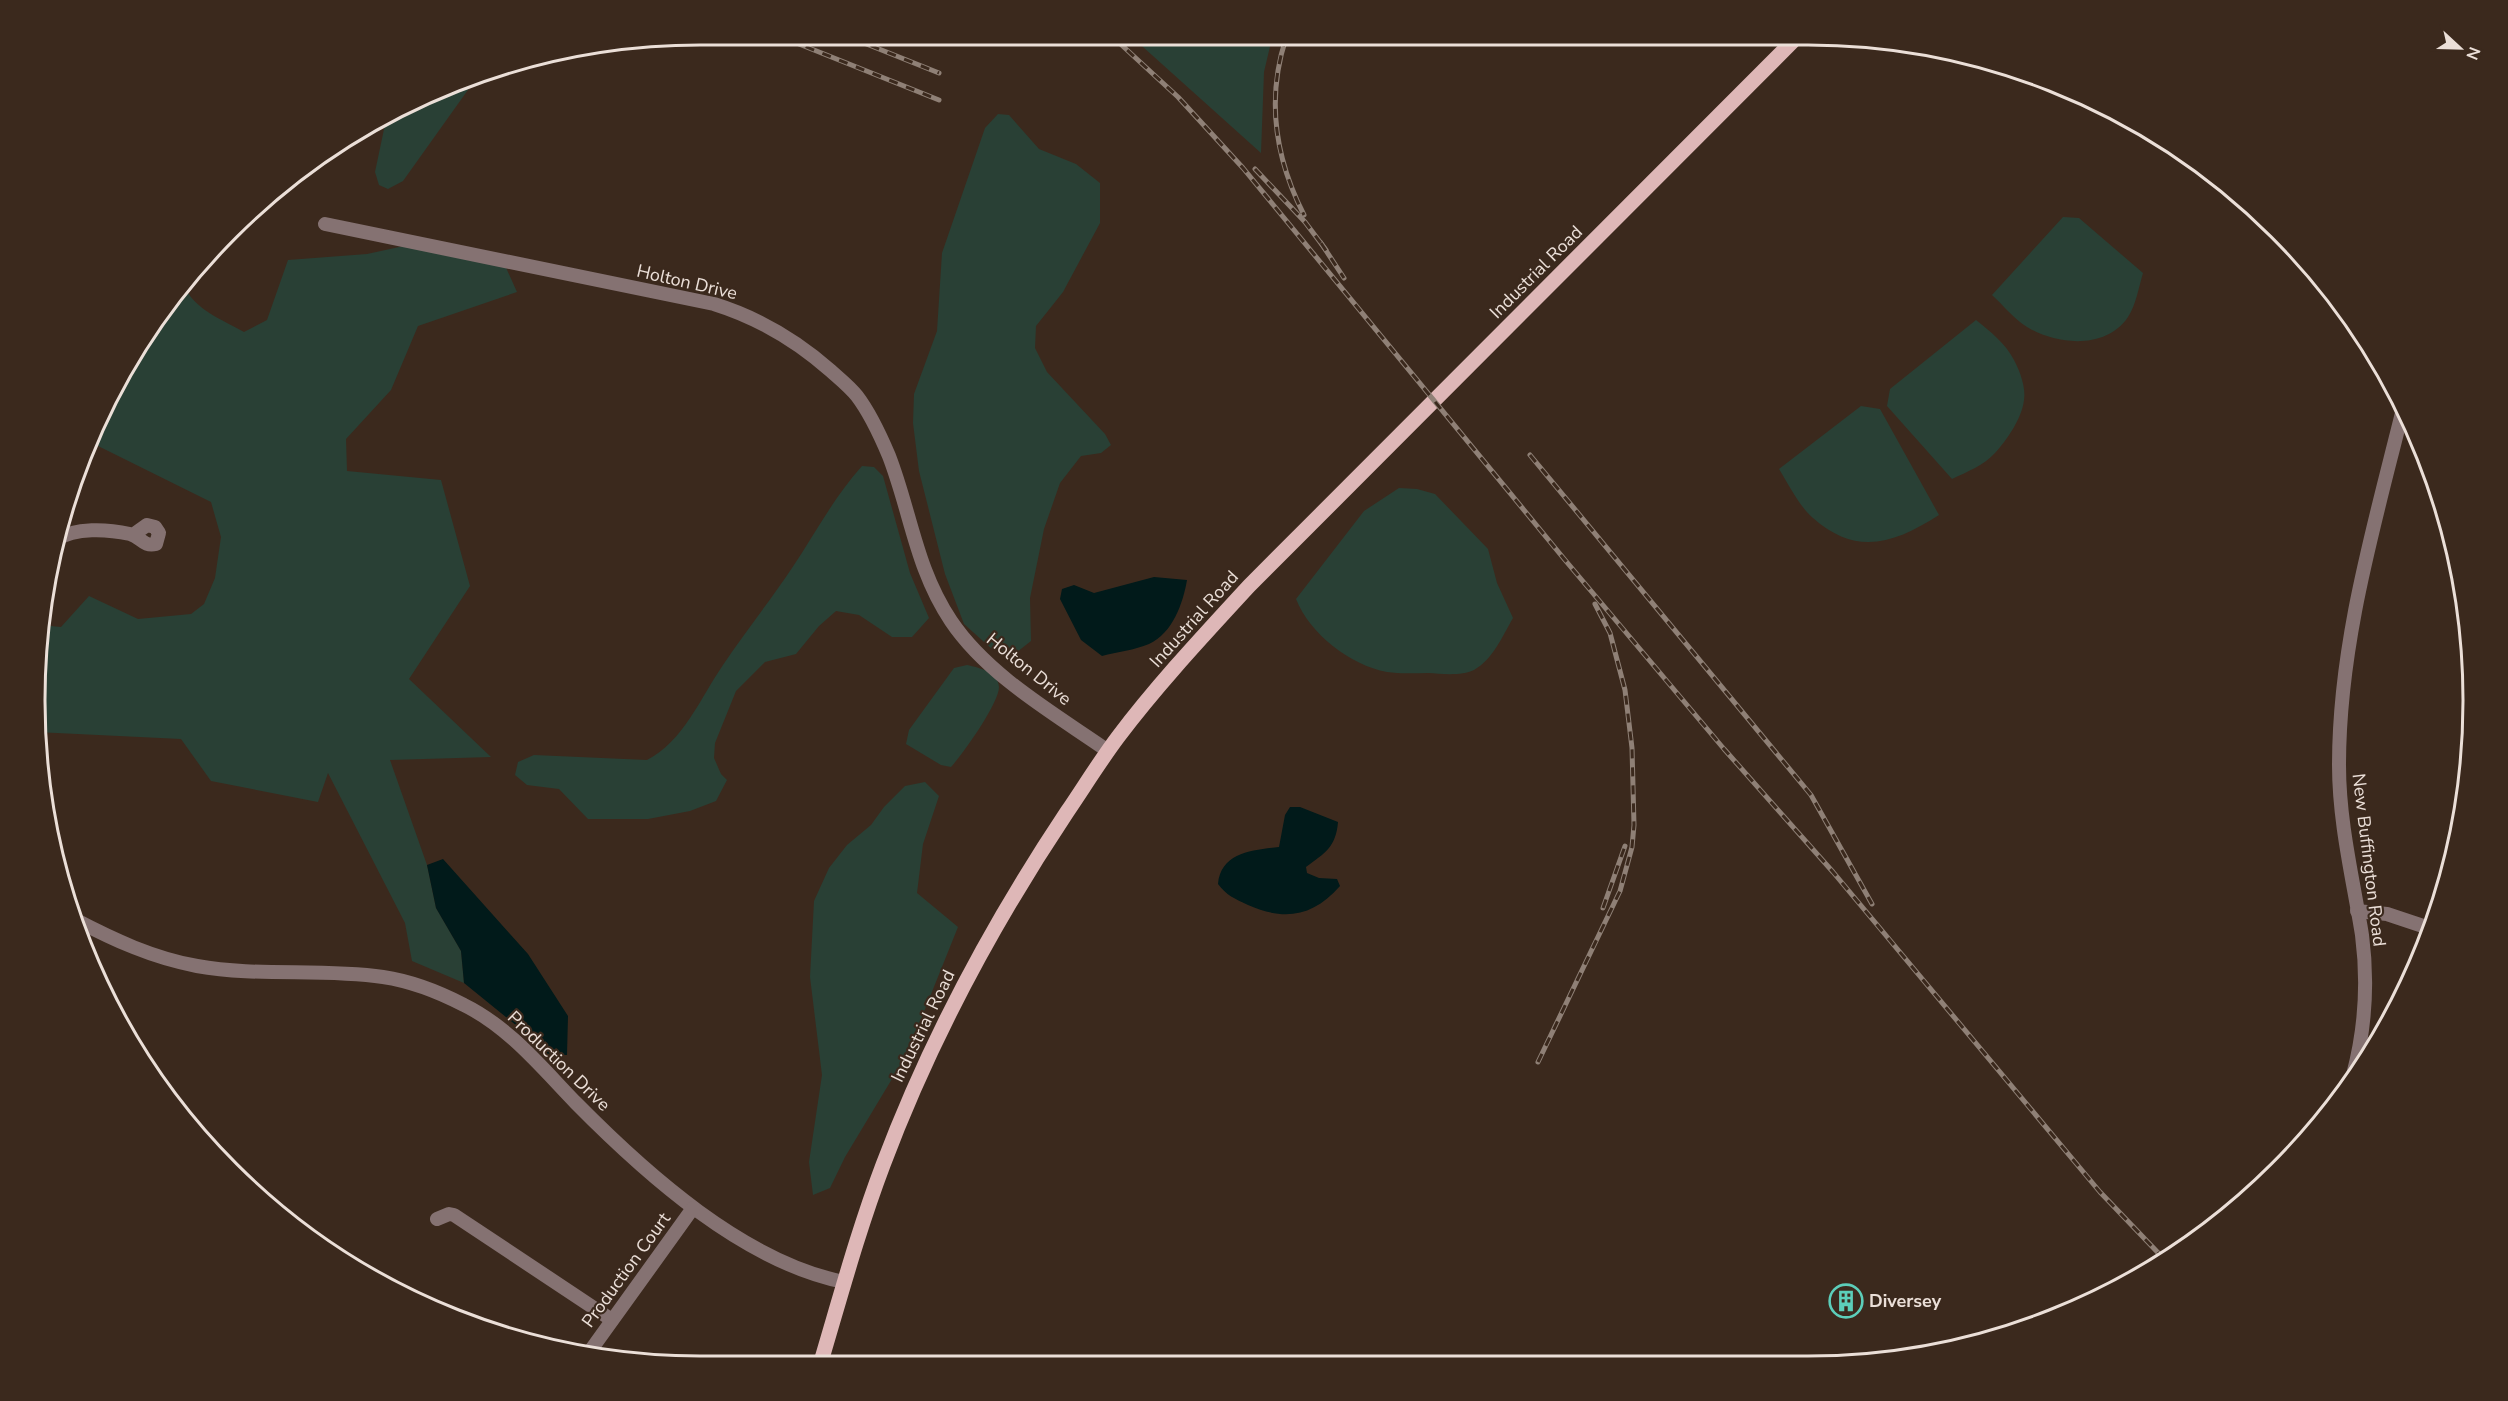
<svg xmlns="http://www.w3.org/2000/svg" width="2508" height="1401" viewBox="0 0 2508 1401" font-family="'Nunito Sans',sans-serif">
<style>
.green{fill:#294035}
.water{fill:#011a1a}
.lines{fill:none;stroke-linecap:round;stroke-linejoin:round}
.minor{stroke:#857272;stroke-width:14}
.major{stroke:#deb7b7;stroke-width:15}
.rail-casing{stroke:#8f8076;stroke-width:5}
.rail{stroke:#3b291d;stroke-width:3;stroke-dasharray:9;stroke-linecap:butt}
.labels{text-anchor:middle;stroke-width:4.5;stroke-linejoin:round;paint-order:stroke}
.street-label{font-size:18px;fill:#ebdfd8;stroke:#3b291d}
.poi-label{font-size:18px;font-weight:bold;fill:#ebdfd8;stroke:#3b291d;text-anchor:start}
.rim{fill:none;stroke:#ebdfd8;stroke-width:3}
</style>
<rect width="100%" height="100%" fill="#3b291d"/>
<!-- green -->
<g class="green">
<path d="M1133 38H1272L1264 72 1261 153Z"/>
<path d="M480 73 403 181 388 189 379 185 375 172 387 115 406 103Z"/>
<path d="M998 114 1009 115 1039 149 1076 164 1100 183V223L1063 292 1036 326 1035 348 1047 372 1105 434 1111 445 1101 453 1081 456 1060 483 1044 529 1030 598 1031 641 1017 652 993 650 964 624 945 574 919 471 913 423 914 394 937 331 942 253 985 128Z"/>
<path d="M2063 217 2079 218 2143 273C2139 286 2136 305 2128 317 2106 350 2056 345 2027 327 2014 319 2003 305 1992 295Z"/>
<path d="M413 244 503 261 517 292 418 326 391 390 346 439 347 471 441 480 470 586 409 679 491 757 390 760 427 865 436 908 461 951 464 983 412 961 405 923 328 773 318 802 211 781 181 739 36 732 40 625 61 627 89 596 138 619 191 614 204 604 215 578 221 537 211 502 90 442 103 406 147 330 184 285C193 309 223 320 244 332L267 320 288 260 367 254Z"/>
<path d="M1976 320C1990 331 2006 344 2014 360 2020 371 2026 388 2024 400 2022 418 2007 440 1995 453 1984 465 1967 472 1952 479L1887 406 1890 389Z"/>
<path d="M1861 406 1880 409 1939 515C1895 543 1857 557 1813 518 1799 506 1789 485 1779 469Z"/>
<path d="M862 466 874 467 883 476 910 573 929 618 912 637H892L859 615 836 611 819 626 796 654 765 662 736 691 715 743 714 758 721 774 727 780 716 801 690 811 648 819H588L559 789 527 785 515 775 518 762 534 755 647 760C683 742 701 697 723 665 745 632 770 601 792 568 815 534 834 497 862 466Z"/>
<path d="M1399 488 1417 489 1435 494 1488 549 1497 583 1513 618C1502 637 1493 659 1474 670 1462 676 1442 674 1428 673 1415 673 1400 674 1387 672 1350 665 1310 634 1296 599L1364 511Z"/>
<path d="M967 665C980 668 998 672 999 687 999 703 963 754 951 767L941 765 906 744 909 730 954 668Z"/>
<path d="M925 782 939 796 923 844 917 893 958 927 907 1054 845 1157 830 1188 813 1195 809 1162 822 1075 810 977 814 901 829 868 847 845 871 825 884 807 905 786Z"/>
</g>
<!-- water -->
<g class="water">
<path d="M1154 577 1187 580C1183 603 1173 633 1149 644 1135 650 1117 652 1102 656L1081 640 1060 599 1062 589 1074 585 1094 593Z"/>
<path d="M1290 807H1300L1338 822C1336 847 1325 853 1306 867L1307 873 1319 878 1337 879 1340 886C1313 917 1284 921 1248 905 1235 899 1226 895 1218 884 1221 852 1253 850 1279 847L1285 815Z"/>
<path d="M443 859 528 954 568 1016 567 1055H547L533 1039 464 983 461 951 436 908 427 865Z"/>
</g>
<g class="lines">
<!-- minor -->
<g class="minor">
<path d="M325 224 714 304C759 318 796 340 831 371 840 379 850 387 857 396 870 413 881 437 889 456 911 513 916 569 951 621 988 676 1055 714 1108 751"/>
<path d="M55 540C76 527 107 529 130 534 141 537 143 547 156 544L159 533 155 527 147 525 133 535"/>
<path d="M2357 911 2387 914 2432 929"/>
<path d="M74 919C114 940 153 958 197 966 258 977 321 968 383 977 410 981 439 992 464 1005 509 1027 542 1068 576 1103 646 1174 744 1262 844 1282"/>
<path d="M2353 1075C2365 1030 2368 981 2362 935 2353 879 2339 823 2339 765 2339 642 2375 523 2404 405"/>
<path d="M437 1219 449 1214 454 1215 612 1320"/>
<path d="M588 1354 693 1208"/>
</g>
<!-- major -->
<path class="major" d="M820 1365C840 1298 858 1231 883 1165 930 1040 993 923 1067 812 1084 787 1100 761 1118 737 1158 684 1204 635 1249 586L1798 36"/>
<!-- rail casing -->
<g class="rail-casing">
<g id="rail">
<path d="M1114 38 1178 97 1243 168 1565 560 1724 749 1833 872 2100 1192 2165 1260"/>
<path d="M1286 38C1266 99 1275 158 1304 215"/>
<path d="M854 39 939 73"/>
<path d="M789 40 939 100"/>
<path d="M1255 169 1305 222 1326 250"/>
<path d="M1321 243 1344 278"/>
<path d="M1530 455 1811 795 1872 904"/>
<path d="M1603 908 1625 846"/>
<path d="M1538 1062 1620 891 1632 847 1634 825 1632 748 1625 690 1610 633 1595 604"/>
</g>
</g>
<!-- rail -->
<use href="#rail" class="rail"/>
</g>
<!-- icons -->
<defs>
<g id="building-ring" transform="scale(1.725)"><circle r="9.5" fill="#3b291d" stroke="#5cceba" stroke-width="1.5"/><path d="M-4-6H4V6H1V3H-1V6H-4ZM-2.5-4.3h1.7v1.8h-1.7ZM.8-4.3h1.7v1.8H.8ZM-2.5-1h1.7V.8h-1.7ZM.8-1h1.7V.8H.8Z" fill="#5cceba"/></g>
</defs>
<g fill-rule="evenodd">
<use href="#building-ring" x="1846" y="1301"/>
</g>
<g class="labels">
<!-- street labels -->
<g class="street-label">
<text transform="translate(1536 272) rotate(-45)" y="6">Industrial Road</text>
<text transform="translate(687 282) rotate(13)" y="6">Holton Drive</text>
<text transform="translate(1194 619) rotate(-48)" y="6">Industrial Road</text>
<text transform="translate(1029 669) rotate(39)" y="6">Holton Drive</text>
<text transform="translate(2369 860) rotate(83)" y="6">New Buffington Road</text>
<text transform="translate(923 1026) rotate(-64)" y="6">Industrial Road</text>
<text transform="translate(559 1061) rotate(44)" y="6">Production Drive</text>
<text transform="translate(626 1270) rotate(-54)" y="6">Production Court</text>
</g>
<!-- poi labels -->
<g class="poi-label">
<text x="1869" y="1307">Diversey</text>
</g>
</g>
<!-- crop -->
<path d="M0 0H2508V1401H0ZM700 45H1808A655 655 0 0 1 2463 700V701A655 655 0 0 1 1808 1356H700A655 655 0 0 1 45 701V700A655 655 0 0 1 700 45Z" fill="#3b291d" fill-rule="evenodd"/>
<path class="rim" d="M700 45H1808A655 655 0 0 1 2463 700V701A655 655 0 0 1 1808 1356H700A655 655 0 0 1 45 701V700A655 655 0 0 1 700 45Z"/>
<!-- north arrow -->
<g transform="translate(2460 48) rotate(112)" stroke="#3b291d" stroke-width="4.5" paint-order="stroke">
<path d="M0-4.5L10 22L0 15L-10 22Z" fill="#ebdfd8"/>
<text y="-9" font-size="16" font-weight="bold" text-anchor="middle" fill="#ebdfd8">N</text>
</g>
</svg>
